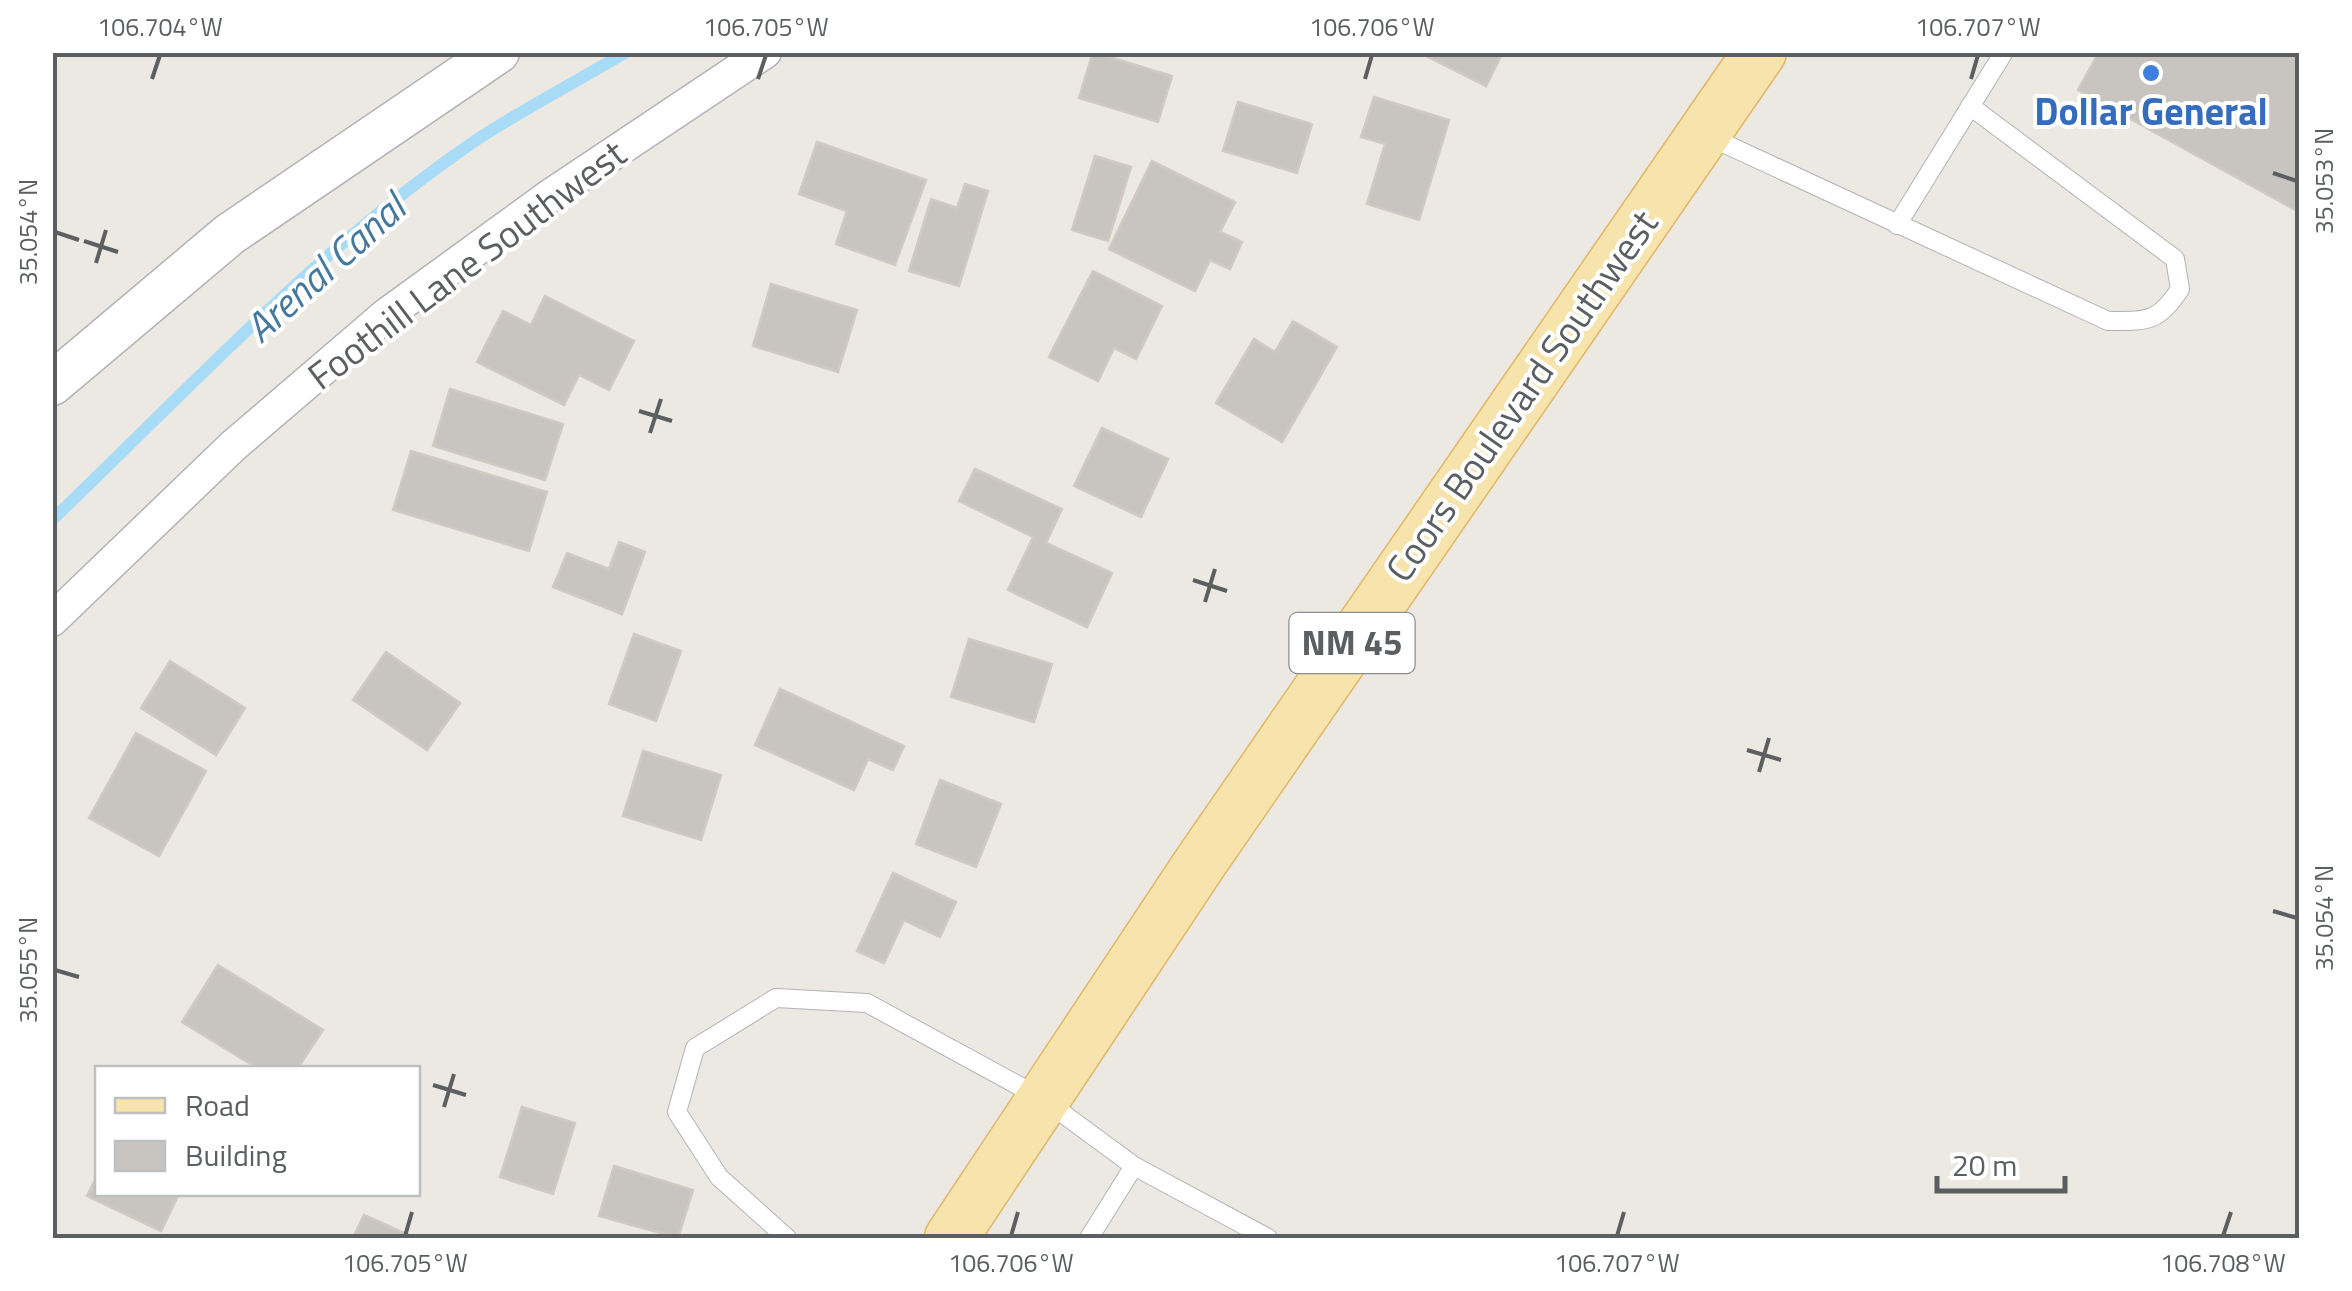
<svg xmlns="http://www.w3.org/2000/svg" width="2352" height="1291" viewBox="0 0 2352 1291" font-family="'Titillium Web',sans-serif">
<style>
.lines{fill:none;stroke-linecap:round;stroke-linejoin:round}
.stream{stroke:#a8dbf6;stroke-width:12}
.building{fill:#c8c4bf;stroke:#d0cac2;stroke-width:2.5}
.service-casing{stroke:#b0b3b7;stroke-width:20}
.minor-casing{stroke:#b0b3b7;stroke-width:35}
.tertiary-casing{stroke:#b0b3b7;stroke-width:45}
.primary-casing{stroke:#e3b565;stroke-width:55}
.service{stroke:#fff;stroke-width:18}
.minor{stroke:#fff;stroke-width:32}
.tertiary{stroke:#fff;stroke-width:42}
.primary{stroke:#f7e4ad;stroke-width:52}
.ticks{fill:none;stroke:#5b5f62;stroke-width:4}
.shop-dot{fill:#3f7fe0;stroke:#fff;stroke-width:4}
.labels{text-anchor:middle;stroke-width:8;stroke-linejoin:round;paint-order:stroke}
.shield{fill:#fff;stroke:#8c8f91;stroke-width:2.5}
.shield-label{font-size:35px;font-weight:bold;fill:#5b5f62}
.shop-label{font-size:38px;font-weight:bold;fill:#366cbe;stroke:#fff}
.street-label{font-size:38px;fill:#5b5f62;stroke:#fff}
.water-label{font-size:40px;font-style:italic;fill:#45789e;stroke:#fff}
.neatline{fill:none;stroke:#5b5f62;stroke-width:4}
.ticks-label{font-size:25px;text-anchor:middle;fill:#5b5f62}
</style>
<rect width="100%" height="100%" fill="#ece9e3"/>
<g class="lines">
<!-- stream -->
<path class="stream" d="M52 520C188 390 319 247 475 141 523 109 576 82 626 52"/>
</g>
<!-- building -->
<g class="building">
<path d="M1093 52 1172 76 1158 122 1079 98Z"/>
<path d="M1418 52H1503L1486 86Z"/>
<path d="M2099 52H2300L2299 212 2078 90Z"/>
<path d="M1374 97 1449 120 1419 220 1367 204 1385 144 1361 137Z"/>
<path d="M1238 102 1312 124 1297 173 1223 151Z"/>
<path d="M817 142 926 180 895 265 836 244 847 211 799 194Z"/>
<path d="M1095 156 1131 167 1108 241 1072 230Z"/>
<path d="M1152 161 1235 202 1220 232 1242 242 1230 269 1210 260 1195 291 1109 249Z"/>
<path d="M965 184 988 191 959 286 909 271 931 199 957 208Z"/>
<path d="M1093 271 1162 306 1136 359 1114 348 1098 381 1049 357Z"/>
<path d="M771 284 857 310 838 372 753 346Z"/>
<path d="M545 296 634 341 609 390 579 375 564 405 477 362 503 311 531 325Z"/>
<path d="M1293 321 1337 347 1282 442 1216 403 1254 339 1275 352Z"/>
<path d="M450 389 563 424 545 480 433 446Z"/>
<path d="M1102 428 1168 459 1141 517 1074 486Z"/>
<path d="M411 451 547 492 529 551 393 510Z"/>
<path d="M975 469 1062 509 1046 543 1112 573 1087 627 1008 590 1033 537 959 501Z"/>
<path d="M619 542 645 552 622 614 553 587 567 553 609 569Z"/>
<path d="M634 634 681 651 656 721 609 704Z"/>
<path d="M969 639 1052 664 1034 722 951 697Z"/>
<path d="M386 652 460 703 427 750 353 700Z"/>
<path d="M170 661 245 708 216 755 141 708Z"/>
<path d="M780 689 904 746 893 770 868 759 854 790 755 745Z"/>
<path d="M136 733 206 771 159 856 89 818Z"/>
<path d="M643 751 721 775 701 840 623 816Z"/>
<path d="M940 780 1001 804 976 867 916 844Z"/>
<path d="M893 873 956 902 940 937 904 920 884 963 857 951Z"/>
<path d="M218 965 323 1030 298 1068H257L182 1022Z"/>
<path d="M522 1107 575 1123 553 1194 500 1177Z"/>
<path d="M614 1166 693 1190 678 1238 599 1216Z"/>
<path d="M98 1174V1194H179L161 1231 87 1196Z"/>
<path d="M364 1215 415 1238H353Z"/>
</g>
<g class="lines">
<!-- service casing -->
<g class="service-casing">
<g id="service">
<path d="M1708 136 2108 321C2147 321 2158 323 2180 289L2175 259 1970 106"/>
<path d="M1897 225 2004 52"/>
<path d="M1134 1166 1268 1238"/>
<path d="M787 1238 719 1177 677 1112 695 1048 776 998 867 1003 1043 1099 1134 1166 1089 1238"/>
</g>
</g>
<!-- minor casing -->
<g class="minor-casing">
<path id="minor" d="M52 620 233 446 386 315 551 195 765 52"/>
</g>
<!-- tertiary casing -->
<g class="tertiary-casing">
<path id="tertiary" d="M52 384 230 234 498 52"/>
</g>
<!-- primary casing -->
<g class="primary-casing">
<path id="primary" d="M951 1238 1200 863 1760 52"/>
</g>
<!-- service -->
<use href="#service" class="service"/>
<!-- minor -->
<use href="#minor" class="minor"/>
<!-- tertiary -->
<use href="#tertiary" class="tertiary"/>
<!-- primary -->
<use href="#primary" class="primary"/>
</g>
<!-- ticks -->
<path class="ticks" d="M152 79 160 55M758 79 766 55M1365 79 1372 55M1971 79 1978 55M2273 173 2297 181M55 232 79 240M84 241 118 252M96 263 106 230M639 411 672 421M650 433 661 399M1193 580 1227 591M1205 602 1215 569M1747 750 1781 760M1759 772 1769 738M2273 911 2297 918M55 970 79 977M433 1085 466 1095M444 1107 454 1074M405 1236 412 1212M1011 1236 1018 1212M1617 1236 1624 1212M2223 1236 2231 1212"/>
<!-- markers -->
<circle class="shop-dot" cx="2151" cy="73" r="10"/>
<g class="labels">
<!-- shield labels -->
<rect class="shield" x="1289.5" y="613" width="125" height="60" rx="8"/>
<g class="shield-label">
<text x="1352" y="655">NM 45</text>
</g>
<!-- shop labels -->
<g class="shop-label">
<text x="2151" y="125">Dollar General</text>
</g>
<!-- street labels -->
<g class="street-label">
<text transform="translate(467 265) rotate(-37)" y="13">Foothill Lane Southwest</text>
<text transform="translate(1522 396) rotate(-55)" y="13">Coors Boulevard Southwest</text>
</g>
<!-- water labels -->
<g class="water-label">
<text transform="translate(325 268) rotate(-42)" y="14">Arenal Canal</text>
</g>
</g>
<!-- border -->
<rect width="2352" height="1291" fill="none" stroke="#ffffff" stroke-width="110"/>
<!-- legend -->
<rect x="95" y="1066" width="325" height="130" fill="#ffffff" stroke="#bdbfc0" stroke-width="2.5"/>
<rect x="115" y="1098" width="50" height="15" fill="#f7e4ad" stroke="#bdbfc0" stroke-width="2.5"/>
<text x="185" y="1116" font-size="30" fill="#5b5f62">Road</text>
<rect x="115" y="1141" width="50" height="30" fill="#c8c4bf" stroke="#bdbfc0" stroke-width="2.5"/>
<text x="185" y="1166" font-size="30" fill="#5b5f62">Building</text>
<!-- scale -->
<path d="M1937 1176v15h128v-15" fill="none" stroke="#5b5f62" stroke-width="5"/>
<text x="1952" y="1176" font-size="30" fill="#5b5f62" stroke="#ffffff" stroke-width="8" paint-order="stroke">20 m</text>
<rect x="55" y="55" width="2242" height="1181" class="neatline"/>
<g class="ticks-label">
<text x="160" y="36">106.704°W</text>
<text x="766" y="36">106.705°W</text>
<text x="1372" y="36">106.706°W</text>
<text x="1978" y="36">106.707°W</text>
<text transform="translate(2324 181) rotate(-90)" y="9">35.053°N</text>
<text transform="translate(28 232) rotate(-90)" y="9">35.054°N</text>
<text transform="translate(2324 918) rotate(-90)" y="9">35.054°N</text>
<text transform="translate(28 970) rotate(-90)" y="9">35.055°N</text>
<text x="405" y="1272">106.705°W</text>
<text x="1011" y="1272">106.706°W</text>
<text x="1617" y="1272">106.707°W</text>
<text x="2223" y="1272">106.708°W</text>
</g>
</svg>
